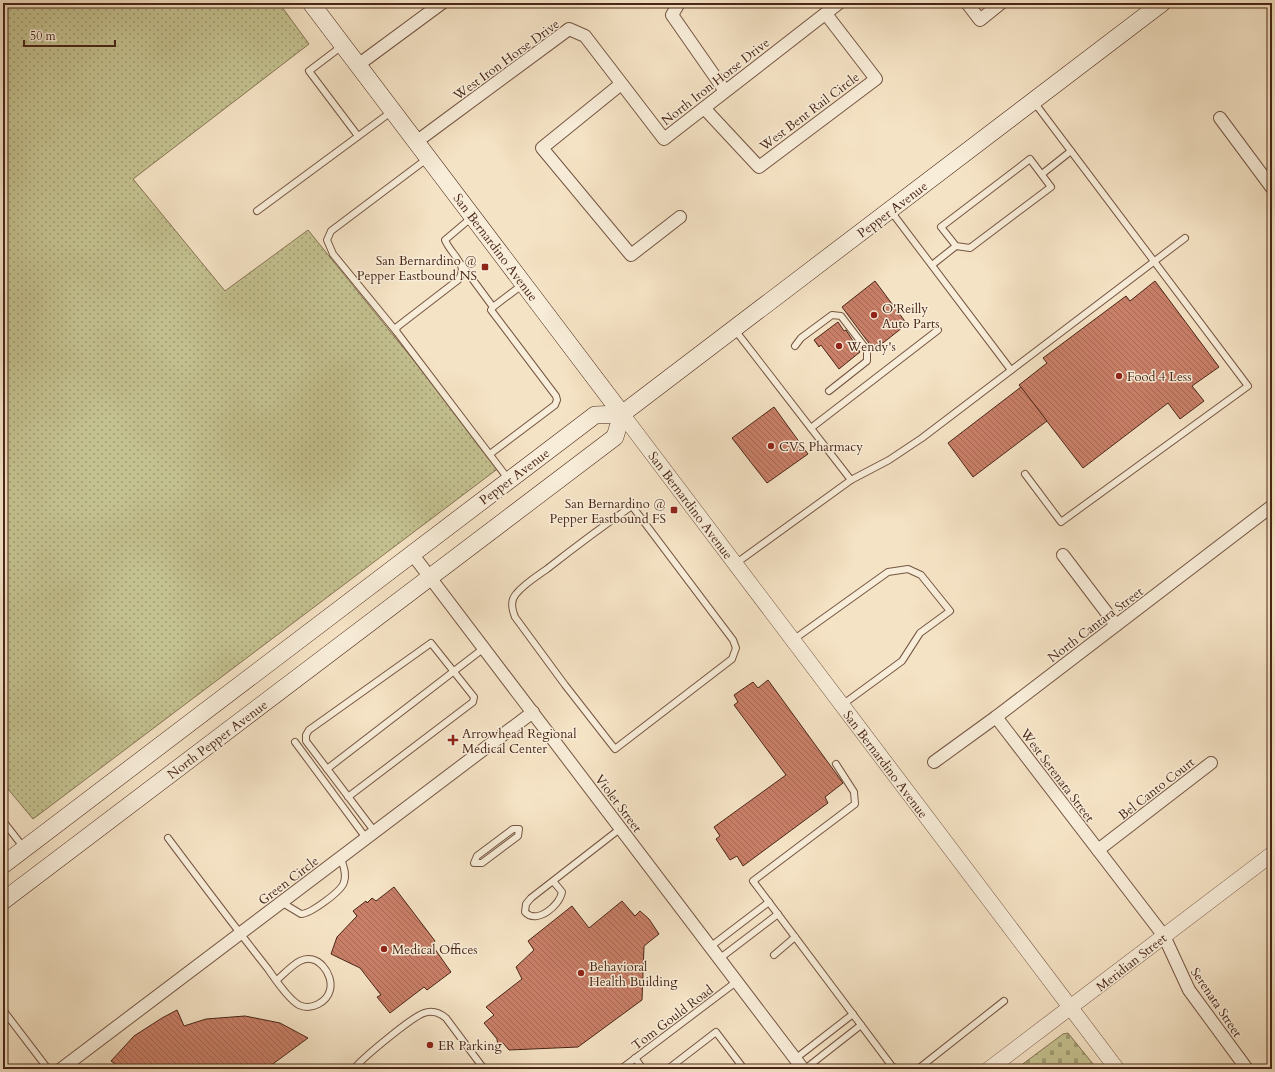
<svg xmlns="http://www.w3.org/2000/svg" width="1275" height="1072" viewBox="0 0 1275 1072" font-family="Cardo,serif">
<style>
.grass{fill:url(#grass-dots);stroke:#877454}
.cemetery{fill:url(#cemetery-stones);stroke:#877454}
.building{fill:url(#building-back-hatch);stroke:#4a2617}
.lines{fill:none;stroke-linecap:round;stroke-linejoin:round}
.service-casing{stroke:#755542;stroke-width:8}
.minor-casing{stroke:#755542;stroke-width:14}
.tertiary-casing{stroke:#755542;stroke-width:16}
.secondary-casing{stroke:#4a2617;stroke-width:18}
.service{stroke:#f8edd9;stroke-width:6}
.minor{stroke:#f8edd9;stroke-width:12}
.tertiary{stroke:#f8edd9;stroke-width:15}
.secondary{stroke:#f8edd9;stroke-width:17}
.poi-dot{fill:#8f2418;stroke:#f8edd9;stroke-width:1.5}
.labels{text-anchor:middle;stroke-width:3;stroke-linejoin:round;paint-order:stroke}
.street-label{font-size:13px;fill:#4a2617;stroke:#f8edd9}
.poi-label{font-size:13px;fill:#4a2617;stroke:#f8edd9;text-anchor:start}
</style>
<defs>
<pattern id="grass-dots" width="8" height="8" patternUnits="userSpaceOnUse"><rect width="8" height="8" fill="#c4c190"/><path d="M2 2h.1M6 6h.1" fill="none" stroke="#a19d75" stroke-width="1.8" stroke-linecap="round"/></pattern>
<pattern id="cemetery-stones" width="16" height="16" patternUnits="userSpaceOnUse"><rect width="16" height="16" fill="#c4c190"/><path d="M2 7V4a2 2 0 0 1 4 0v3zM10 15v-3a2 2 0 0 1 4 0v3z" fill="#a19d75"/></pattern>
<pattern id="building-back-hatch" width="6" height="6" patternUnits="userSpaceOnUse"><rect width="6" height="6" fill="#c97f68"/><path d="M-1 5l2 2M0 0l6 6M5-1l2 2" fill="none" stroke="#a56855"/></pattern>
</defs>
<rect width="100%" height="100%" fill="#f5e3c5"/>
<filter id="stains"><feTurbulence type="fractalNoise" baseFrequency=".005" numOctaves="4"/><feColorMatrix values="0 0 0 0 .2 0 0 0 0 .09 0 0 0 0 .02 0 0 0 .5 -.17"/></filter>
<radialGradient id="worn" r=".72"><stop offset=".6" stop-color="#630" stop-opacity="0"/><stop offset="1" stop-color="#630" stop-opacity=".3"/></radialGradient>
<!-- grass -->
<path class="grass" d="M3 3H279L309 44 133 179 225 291 308 230 500 467 33 819 3 783Z"/>
<!-- cemetery -->
<path class="cemetery" d="M1068 1033 1097 1069H1016L1063 1034Z"/>
<!-- building -->
<g class="building">
<path d="M875 281 907 324 874 350 842 307Z"/>
<path d="M1155 281 1219 367 1192 386 1204 401 1180 419 1168 403 1083 468 1019 385 1047 363 1043 358 1126 296 1130 301Z"/>
<path d="M838 322 844 331 846 330 860 352 839 369 821 345 819 347 814 340Z"/>
<path d="M1021 387 1047 421 973 477 948 443Z"/>
<path d="M774 407 808 454 767 483 732 438Z"/>
<path d="M768 680 843 783 825 797 828 803 743 866 737 856 730 860 716 839 720 836 714 827 786 775 734 705 738 702 734 695 753 682 758 688Z"/>
<path d="M394 887 435 941 432 945 451 972 427 990 424 987 390 1013 377 997 381 995 360 968 331 954 337 937 357 916 353 911 366 901 367 903 372 898 376 901Z"/>
<path d="M622 901 635 916 640 911 649 919 659 934 644 946 642 1000 578 1047 509 1050 503 1043 498 1047 497 1039 484 1023 494 1015 486 1007 522 979 516 967 534 950 528 941 572 906 589 928Z"/>
<path d="M177 1010 184 1026 206 1019 245 1016 280 1023 308 1038 266 1069H121L111 1061 134 1036 162 1018Z"/>
</g>
<g class="lines">
<!-- service casing -->
<g class="service-casing">
<g id="service">
<path d="M342 46 309 71 358 136"/>
<path d="M1042 174 1071 151"/>
<path d="M890 210 1011 370"/>
<path d="M257 211 391 112"/>
<path d="M471 218 445 240C451 255 470 265 458 280L397 327 396 331 509 480"/>
<path d="M462 265 493 307 491 310 556 396 557 400 555 405 490 454"/>
<path d="M932 265 956 246 970 248 1051 187 1030 159 941 227 956 246"/>
<path d="M493 307 522 285"/>
<path d="M735 330 851 480"/>
<path d="M396 331 333 254 327 240 331 231 428 158"/>
<path d="M795 346 801 338 832 315 841 316 867 350V361L829 391"/>
<path d="M811 428 938 330"/>
<path d="M1025 474 1061 522 1248 386 1034 102"/>
<path d="M632 506 733 640 736 648 732 659 615 749 565 685 515 617C512 609 510 601 516 594 524 584 537 576 547 569 575 547 603 526 632 506Z"/>
<path d="M735 564 851 480 889 460 922 438 1185 238"/>
<path d="M793 640 888 572 908 569 921 575 950 611 920 633 902 661 842 705"/>
<path d="M295 742 366 838"/>
<path d="M836 764 854 792 855 804 753 881 891 1065 896 1069"/>
<path d="M327 769 484 648"/>
<path d="M348 797 473 702 474 697 431 643 309 730 306 735V741L375 832"/>
<path d="M3 821 24 848"/>
<path d="M513 829H519L518 836 482 863H474L477 856Z"/>
<path d="M168 838C201 882 234 926 268 969 275 979 288 999 299 1005 311 1011 327 1002 330 990 334 974 317 952 300 961 292 965 284 974 277 980"/>
<path d="M553 881 562 892C560 905 537 925 525 912L526 904 531 898 621 828"/>
<path d="M281 902 301 914C310 914 342 891 344 882 347 873 343 866 341 858"/>
<path d="M710 947 769 902"/>
<path d="M774 955 795 937"/>
<path d="M719 959 778 914"/>
<path d="M3 1010 48 1069"/>
<path d="M635 1058 643 1069"/>
<path d="M795 1059 853 1014"/>
<path d="M354 1069C361 1059 412 1017 424 1013 432 1010 440 1013 446 1018L484 1069"/>
<path d="M621 1069 736 982"/>
<path d="M668 1069 716 1032 744 1069"/>
<path d="M805 1069 861 1025"/>
<path d="M918 1069 1004 1001"/>
</g>
</g>
<!-- minor casing -->
<g class="minor-casing">
<g id="minor">
<path d="M679 3 672 15 725 91"/>
<path d="M967 3 980 20 1001 3"/>
<path d="M358 65 442 3"/>
<path d="M621 84 542 148 631 255 680 217"/>
<path d="M704 108 759 167 876 79 826 14"/>
<path d="M1220 118 1272 188"/>
<path d="M416 142 569 29 585 36 664 139 839 3"/>
<path d="M413 555 803 1069"/>
<path d="M1063 555 1116 625"/>
<path d="M996 717 1164 936 1189 990 1247 1069"/>
<path d="M934 762 996 717 1272 506"/>
<path d="M1098 850 1211 763"/>
<path d="M61 1069 533 712"/>
</g>
</g>
<!-- tertiary casing -->
<g class="tertiary-casing">
<g id="tertiary">
<path d="M622 414 1117 1069"/>
<path d="M989 1069 1272 854"/>
</g>
</g>
<!-- secondary casing -->
<g class="secondary-casing">
<g id="secondary">
<path d="M311 3 622 414"/>
<path d="M3 865 595 415 622 414 1162 3"/>
<path d="M3 901 615 437 622 414"/>
</g>
</g>
<!-- service -->
<use href="#service" class="service"/>
<!-- minor -->
<use href="#minor" class="minor"/>
<!-- tertiary -->
<use href="#tertiary" class="tertiary"/>
<!-- secondary -->
<use href="#secondary" class="secondary"/>
</g>
<!-- markers -->
<g class="poi-dot">
<rect x="481" y="263" width="8" height="8" rx="2"/>
<circle cx="874" cy="315" r="4"/>
<circle cx="839" cy="346" r="4"/>
<circle cx="1119" cy="376" r="4"/>
<circle cx="771" cy="446" r="4"/>
<rect x="670" y="506" width="8" height="8" rx="2"/>
<path d="M451 734h4v4h4v4h-4v4h-4v-4h-4v-4h4z"/>
<circle cx="384" cy="949" r="4"/>
<circle cx="581" cy="973" r="4"/>
<circle cx="430" cy="1045" r="4"/>
</g>
<g class="labels">
<!-- street labels -->
<g class="street-label">
<text transform="translate(506 59) rotate(-36)" y="5">West Iron Horse Drive</text>
<text transform="translate(715 81) rotate(-38)" y="5">North Iron Horse Drive</text>
<text transform="translate(809 111) rotate(-37)" y="5">West Bent Rail Circle</text>
<text transform="translate(892 209) rotate(-37)" y="5">Pepper Avenue</text>
<text transform="translate(496 247) rotate(53)" y="5">San Bernardino Avenue</text>
<text transform="translate(514 476) rotate(-37)" y="5">Pepper Avenue</text>
<text transform="translate(691 505) rotate(53)" y="5">San Bernardino Avenue</text>
<text transform="translate(1095 624) rotate(-37)" y="5">North Cantara Street</text>
<text transform="translate(217 739) rotate(-37)" y="5">North Pepper Avenue</text>
<text transform="translate(886 764) rotate(53)" y="5">San Bernardino Avenue</text>
<text transform="translate(1058 775) rotate(53)" y="5">West Serenata Street</text>
<text transform="translate(1156 788) rotate(-38)" y="5">Bel Canto Court</text>
<text transform="translate(619 803) rotate(53)" y="5">Violet Street</text>
<text transform="translate(288 880) rotate(-37)" y="5">Green Circle</text>
<text transform="translate(1131 962) rotate(-38)" y="5">Meridian Street</text>
<text transform="translate(1217 1002) rotate(56)" y="5">Serenata Street</text>
<text transform="translate(672 1017) rotate(-37)" y="5">Tom Gould Road</text>
</g>
<!-- poi labels -->
<g class="poi-label">
<text x="477" y="265" text-anchor="end">San Bernardino @<tspan x="477" dy="15">Pepper Eastbound NS</tspan></text>
<text x="882" y="313">O'Reilly<tspan x="882" dy="15">Auto Parts</tspan></text>
<text x="847" y="351">Wendy's</text>
<text x="1127" y="381">Food 4 Less</text>
<text x="779" y="451">CVS Pharmacy</text>
<text x="666" y="508" text-anchor="end">San Bernardino @<tspan x="666" dy="15">Pepper Eastbound FS</tspan></text>
<text x="462" y="738">Arrowhead Regional<tspan x="462" dy="15">Medical Center</tspan></text>
<text x="392" y="954">Medical Offices</text>
<text x="589" y="971">Behavioral<tspan x="589" dy="15">Health Building</tspan></text>
<text x="438" y="1050">ER Parking</text>
</g>
</g>
<!-- margin -->
<rect width="1275" height="1072" fill="none" stroke="#f5e3c5" stroke-width="16"/>
<rect x="4" y="4" width="1267" height="1064" fill="none" stroke="#4a2617" stroke-width="2"/>
<rect x="8" y="8" width="1259" height="1056" fill="none" stroke="#4a2617"/>
<!-- scale -->
<path d="M24 40v6h91v-6" fill="none" stroke="#4a2617" stroke-width="2"/>
<text x="30" y="40" font-size="12" fill="#4a2617" stroke="#f8edd9" stroke-width="3" paint-order="stroke">50 m</text>
<rect width="100%" height="100%" filter="url(#stains)"/>
<rect width="100%" height="100%" fill="url(#worn)"/>
</svg>
